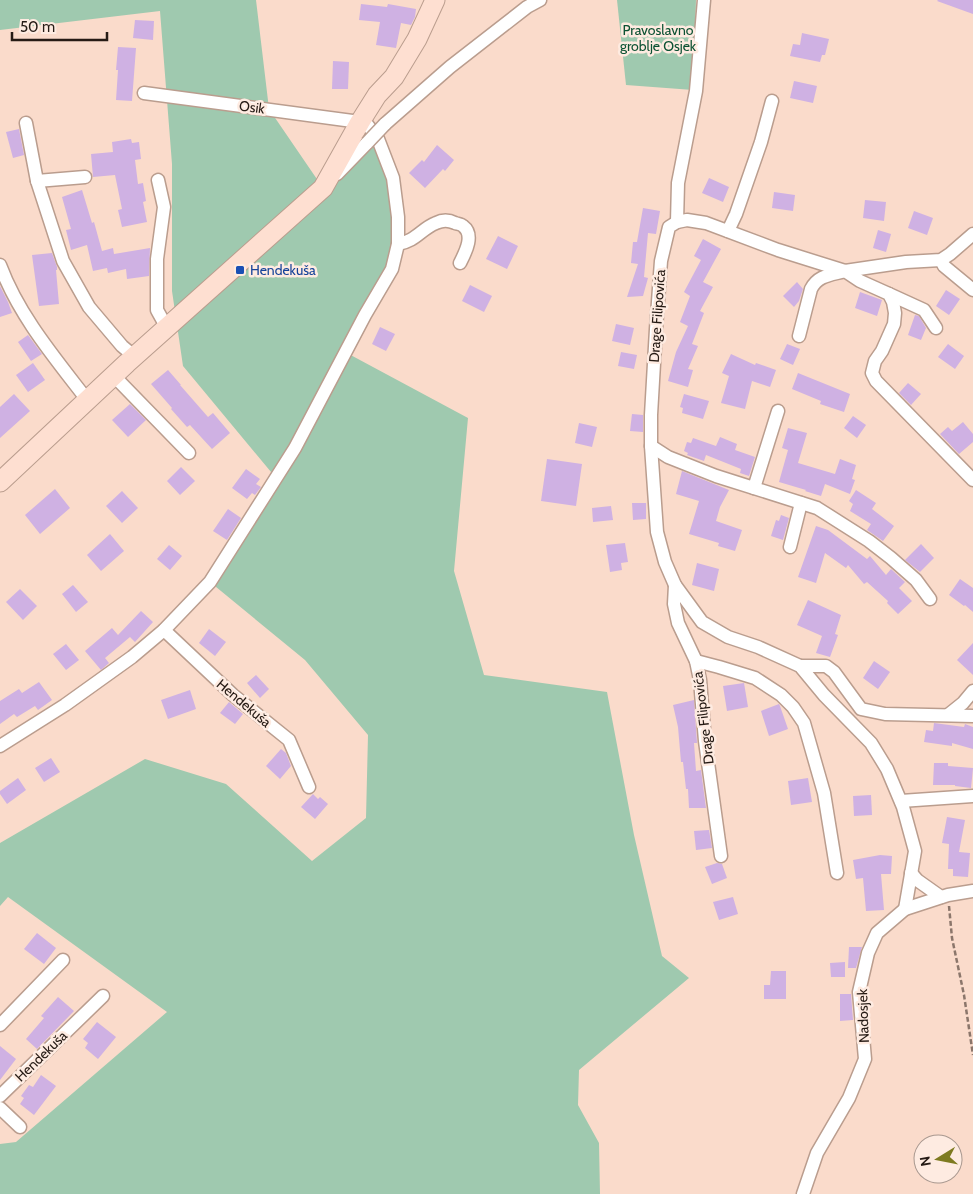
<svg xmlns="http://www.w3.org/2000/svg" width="973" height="1194" viewBox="0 0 973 1194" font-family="Cabin,sans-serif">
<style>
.green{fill:#9fc9af}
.building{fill:#cfb1e3}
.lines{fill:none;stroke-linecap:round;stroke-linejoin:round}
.street-casing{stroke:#ba9d8e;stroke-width:15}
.secondary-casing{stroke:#ba9d8e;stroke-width:21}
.path{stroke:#8b766b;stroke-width:2.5;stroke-dasharray:5 2.5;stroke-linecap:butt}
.street{stroke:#fff;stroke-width:12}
.secondary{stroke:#fedfd1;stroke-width:19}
.street-bridge-casing{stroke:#ba9d8e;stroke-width:15;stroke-linecap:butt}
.street-bridge{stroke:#fff;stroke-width:12}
.transit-dot{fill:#1a4fb4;stroke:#feebe1;stroke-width:2}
.labels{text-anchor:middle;stroke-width:5;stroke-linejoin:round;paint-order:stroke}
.park-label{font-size:14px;fill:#0c5233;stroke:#feebe1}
.street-label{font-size:14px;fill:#261b15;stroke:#feebe1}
.transit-label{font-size:14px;fill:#164399;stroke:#feebe1;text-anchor:start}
</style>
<rect width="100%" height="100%" fill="#fadbcb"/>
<!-- green -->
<g class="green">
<path d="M0 0H256L269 109 323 188 378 139 393 178 398 244 345 352 468 418 454 571 484 675 607 692 634 835 662 956 689 978 579 1070 578 1105 599 1143 600 1194H0V1144L16 1142 167 1012 8 897 0 906V843L145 759 226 784 312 861 366 818 368 735 305 660 210 582 276 478 183 366 172 291V164L160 11 0 30Z"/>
<path d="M617 0H696L693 90 626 85Z"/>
</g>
<!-- building -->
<g class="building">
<path d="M938 0H973V14L937 1Z"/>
<path d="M361 4 387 7 388 4 416 9 415 17 411 25 401 23 396 48 376 45 380 22 359 20Z"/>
<path d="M135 20 154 21 153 40 133 38Z"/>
<path d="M802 33 829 39 825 55H822L820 62 790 56 793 44 800 45Z"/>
<path d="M118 47 136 48 132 101 116 100 118 70H116Z"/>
<path d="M333 61 349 62 348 89H332Z"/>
<path d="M794 81 817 86 813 103 790 98Z"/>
<path d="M19 129 24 155 13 158 6 132Z"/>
<path d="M131 139 132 143 139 142 141 159 135 160 138 184 143 183 146 201 143 202 147 222 122 227 118 210 122 209 115 175 93 177 91 154 113 152 112 142Z"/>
<path d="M437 145 454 160 445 171 443 169 425 188 409 173 422 160 424 162Z"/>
<path d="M709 178 729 187 723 202 702 193Z"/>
<path d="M82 190 92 223 94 222 102 251 113 248 114 254 150 248 149 276 127 279 126 269 108 273 107 268 93 271 87 245 71 250 66 230 71 229 62 197Z"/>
<path d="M774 192 795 195 793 211 772 208Z"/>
<path d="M865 200 886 202 884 221 863 218Z"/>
<path d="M643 208 660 211 656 234 648 233 644 277 648 278 643 296 627 297 638 264 631 263 633 242H637Z"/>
<path d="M914 211 933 218 927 235 908 228Z"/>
<path d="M878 230 891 234 886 252 873 248Z"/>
<path d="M498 236 518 246 507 269 486 259Z"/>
<path d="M703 239 721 249 703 282 713 287 700 311 704 313 692 344 698 346 688 369 693 370 688 387 668 381 676 352 688 326 680 322 690 296 684 292 701 260 694 256Z"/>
<path d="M52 253 57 267V270H56L59 304 39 306 32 255Z"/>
<path d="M797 282 803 289 799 301 794 307 783 296Z"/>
<path d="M470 285 492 296 484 312 462 301Z"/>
<path d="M0 286 8 302 12 313 0 317Z"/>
<path d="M946 290 960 299 949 315 936 306Z"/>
<path d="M860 292 882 300 877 316 855 308Z"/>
<path d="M915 315 919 316 926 328 921 340 908 335Z"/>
<path d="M616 324 634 328 630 345 612 341Z"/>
<path d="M380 327 395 334 386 351 372 344Z"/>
<path d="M28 335 42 354 31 361 18 342Z"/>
<path d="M787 344 800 349 793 365 780 359Z"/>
<path d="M948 344 964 356 955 369 938 357Z"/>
<path d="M621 352 637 355 634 369 618 366Z"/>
<path d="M731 354 755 365 756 363 776 370 770 387 752 381 745 409 721 403 729 376 722 373Z"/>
<path d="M33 363 45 380 28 392 16 375Z"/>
<path d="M168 370 181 385H180L208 417 213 413 230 433 212 449 190 425 187 427 171 409 172 408 151 384Z"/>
<path d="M798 373 850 394 844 412 820 404 821 401 792 389Z"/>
<path d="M908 383 921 394 911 405 899 393Z"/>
<path d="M14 394 30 411 0 438V407Z"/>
<path d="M684 394 709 401 703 419 682 413 683 408 680 407Z"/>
<path d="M130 404 146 420 128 437 112 420Z"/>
<path d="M632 414 643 415V432L630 431Z"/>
<path d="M853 416 866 425 857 438 844 428Z"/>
<path d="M963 422 973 434V442L959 454 940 434 948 427 952 431Z"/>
<path d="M579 423 597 427 592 447 575 443Z"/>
<path d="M788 428 807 433 798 463 835 474 840 459 856 465 852 479 855 480 850 494 825 484 821 496 805 491 806 490 779 482 788 450 782 448Z"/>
<path d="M720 437 737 444 735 450 755 457 749 476 740 473 741 469 706 455 704 461 687 455 688 453 684 451 687 442 691 443 693 438 716 446Z"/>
<path d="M547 459 582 464 576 506 541 501Z"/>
<path d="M181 467 195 481 180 495 167 481Z"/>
<path d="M246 469 260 479 256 484 261 487 255 495 252 493 247 499 232 488Z"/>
<path d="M682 471 729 490 720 507 716 521 742 530 735 551 718 546 719 543 689 534 699 501 676 494Z"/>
<path d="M55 489 70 508 40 534 25 515Z"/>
<path d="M856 490 876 503 872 509 894 526 883 541 867 530 871 524 850 511 853 504 849 501Z"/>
<path d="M122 491 138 508 122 523 106 506Z"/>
<path d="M632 503H646V519L633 520Z"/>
<path d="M611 506 613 520 593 522 592 508Z"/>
<path d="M228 509 241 518 227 540 213 531Z"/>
<path d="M781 515 789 518 783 540 771 536 776 520 779 521Z"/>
<path d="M816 526 828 530 867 559 870 556 886 575 891 569 905 582 899 588 912 601 898 614 887 603 888 601 867 582 864 584 848 565 846 568 825 553 816 583 798 577Z"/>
<path d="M110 534 124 551 101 571 87 555Z"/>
<path d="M625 543 628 562 621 563 622 570 610 572 606 545Z"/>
<path d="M921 544 934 558 920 572 905 560Z"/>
<path d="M169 545 182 556 170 570 157 559Z"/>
<path d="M697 563 719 569 714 591 692 585Z"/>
<path d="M960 579 973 588V612L965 605 964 606 949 595Z"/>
<path d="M73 585 88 602 76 612 62 594Z"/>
<path d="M20 589 37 606 23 620 6 602Z"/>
<path d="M808 600 841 615 835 634 838 635 830 657 816 653 822 636 797 625Z"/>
<path d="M141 611 153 622 135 642 130 637 105 658 109 663 101 670 85 651 112 628 118 635Z"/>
<path d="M209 629 226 642 215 656 199 643Z"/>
<path d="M973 643V675L957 660Z"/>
<path d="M66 644 79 660 66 670 53 654Z"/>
<path d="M874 661 890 672 878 689 863 678Z"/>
<path d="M256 675 269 689 260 698 247 683Z"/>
<path d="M39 682 52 700 38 710 35 706 17 717 14 714 0 724V701L19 689 22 693Z"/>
<path d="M744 683 748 707 727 711 723 686Z"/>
<path d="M190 690 196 709 168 719 161 700Z"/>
<path d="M694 700 697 743H694L696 771 701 770 706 808H689L688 789H686L683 762H681L678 727 673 705Z"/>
<path d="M229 702 243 714 235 724 220 713Z"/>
<path d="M779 704 780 706 788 729 769 736 761 711Z"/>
<path d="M934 723 964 727 965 724 973 727V749L952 743V746L924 742 926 730 933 731Z"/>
<path d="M281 749 286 753 291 766 280 779 266 766Z"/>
<path d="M51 758 60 772 44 782 35 768Z"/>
<path d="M934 763H948V766L973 768 971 788 955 786V785H933Z"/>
<path d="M18 778 26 790 7 804 0 794V791Z"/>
<path d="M808 778 812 802 791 805 788 781Z"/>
<path d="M313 794 318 799 320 797 328 804 315 819 301 807Z"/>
<path d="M871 795 872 815 854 816 853 796Z"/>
<path d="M947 817 965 820 959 852 970 853 968 877 953 876V869H948L949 844 942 843Z"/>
<path d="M709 830 712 848 696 850 694 831Z"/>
<path d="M880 855 892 856 891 874H881L884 910 866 911 863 878 856 879 853 860Z"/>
<path d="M717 863 722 864 727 878 712 884 705 867Z"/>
<path d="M733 897 738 914 719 920 713 902Z"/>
<path d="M37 933 56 948 44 964 24 949Z"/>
<path d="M849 947H862L856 968H848Z"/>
<path d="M845 962V977H831L830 963Z"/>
<path d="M771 971H786V999H764V985H770Z"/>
<path d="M840 994H851L853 1020 840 1021Z"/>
<path d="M58 997 74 1011 37 1049 26 1039 44 1018 41 1016Z"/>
<path d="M97 1022 116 1037 98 1059 85 1048 88 1043 83 1039Z"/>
<path d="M0 1046 16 1059 0 1080Z"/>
<path d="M41 1075 56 1086 34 1115 20 1104 24 1098 21 1096 29 1085 33 1087Z"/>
</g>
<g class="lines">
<!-- street casing -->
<g class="street-casing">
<g id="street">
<path d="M144 93 360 122"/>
<path d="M26 123 37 181 63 261 89 307 122 346 135 357"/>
<path d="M385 124 450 67 527 7 540 0"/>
<path d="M337 174 367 143"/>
<path d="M158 180 164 207 157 259V310L167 328"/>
<path d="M37 181 85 177"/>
<path d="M677 222 678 183 696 91 704 0"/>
<path d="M728 231 736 214 761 142 772 101"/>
<path d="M398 244C416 241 421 229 436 223 442 220 449 220 455 223 458 224 461 224 463 226 475 235 465 253 460 263"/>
<path d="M941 260 944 266 973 290"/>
<path d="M0 265C19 316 55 358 88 401"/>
<path d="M889 294 924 310 936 328"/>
<path d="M799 336 811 289C818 275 831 275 845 271L860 281 889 294 893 302 895 313 894 324 882 351 875 361 872 373 876 381 973 480"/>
<path d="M114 376 189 453"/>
<path d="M651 446 668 457 716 476 817 508 869 541 891 558 916 580 930 599"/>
<path d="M754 488 778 411"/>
<path d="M790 547 801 503"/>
<path d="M675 585 674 604 678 623 696 661 700 680 705 741 721 856"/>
<path d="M164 630 233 695 289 740 309 787"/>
<path d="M696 661 719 667 755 678 781 695 793 707 804 723 824 793 837 873"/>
<path d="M800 666H826L834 672 861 709 885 714 973 716"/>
<path d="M948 715 963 703 973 691"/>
<path d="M0 746 65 705 132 657 164 630 210 582 295 448 365 315 392 269 398 244V217L393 178 378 139 366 123 363 117"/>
<path d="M901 801 973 796"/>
<path d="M911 873 917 880 941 897"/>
<path d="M905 909 915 851 903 807 887 769 871 743 824 695 800 666 758 647 728 637 702 622 675 585 665 562 657 532 651 446V415L656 329 661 261 669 227 677 222 687 220 706 223 778 250 845 271 906 262 941 260 950 254 973 234"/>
<path d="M0 1025 63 960"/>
<path d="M0 1096 103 996"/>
<path d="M0 1108 20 1127"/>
<path d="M803 1194 817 1153 849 1098 865 1059 859 992 868 953 877 933 905 909 948 895 973 891"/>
</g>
</g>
<!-- secondary casing -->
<g class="secondary-casing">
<path id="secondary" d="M0 482 127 363 323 188 360 122 377 95 394 77 417 39 435 0"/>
</g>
<!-- path -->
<path class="path" d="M949 906 952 938 964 995 973 1055"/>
<!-- street -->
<use href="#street" class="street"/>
<!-- secondary -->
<use href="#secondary" class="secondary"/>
<!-- street-bridge casing -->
<g class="street-bridge-casing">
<path id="street-bridge" d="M367 143 385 124"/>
</g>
<!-- street-bridge -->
<use href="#street-bridge" class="street-bridge"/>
</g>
<!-- markers -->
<rect class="transit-dot" x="235" y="265" width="10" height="10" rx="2.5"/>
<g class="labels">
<!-- park labels -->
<g class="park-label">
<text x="658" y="35">Pravoslavno<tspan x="658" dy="16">groblje Osjek</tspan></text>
</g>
<!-- street labels -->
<g class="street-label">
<text transform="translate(252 107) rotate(8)" y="5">Osik</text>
<text transform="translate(657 316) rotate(-86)" y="5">Drage Filipovića</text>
<text transform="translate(244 703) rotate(40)" y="5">Hendekuša</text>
<text transform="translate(703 718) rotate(-97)" y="5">Drage Filipovića</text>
<text transform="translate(863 1016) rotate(-92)" y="5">Nadosjek</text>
<text transform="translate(41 1056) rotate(-44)" y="5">Hendekuša</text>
</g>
<!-- transit labels -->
<g class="transit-label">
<text x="250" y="275">Hendekuša</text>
</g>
</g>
<!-- north arrow -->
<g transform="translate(938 1159) rotate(260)"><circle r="24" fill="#feebe1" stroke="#a8988f"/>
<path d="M0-4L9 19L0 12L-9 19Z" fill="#7e7a20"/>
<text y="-8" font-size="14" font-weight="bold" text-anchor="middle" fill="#261b15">N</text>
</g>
<!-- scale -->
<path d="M12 32v8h95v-8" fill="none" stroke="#261b15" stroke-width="2.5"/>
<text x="20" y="32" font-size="15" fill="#261b15" stroke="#feebe1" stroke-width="4" paint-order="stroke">50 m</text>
</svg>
